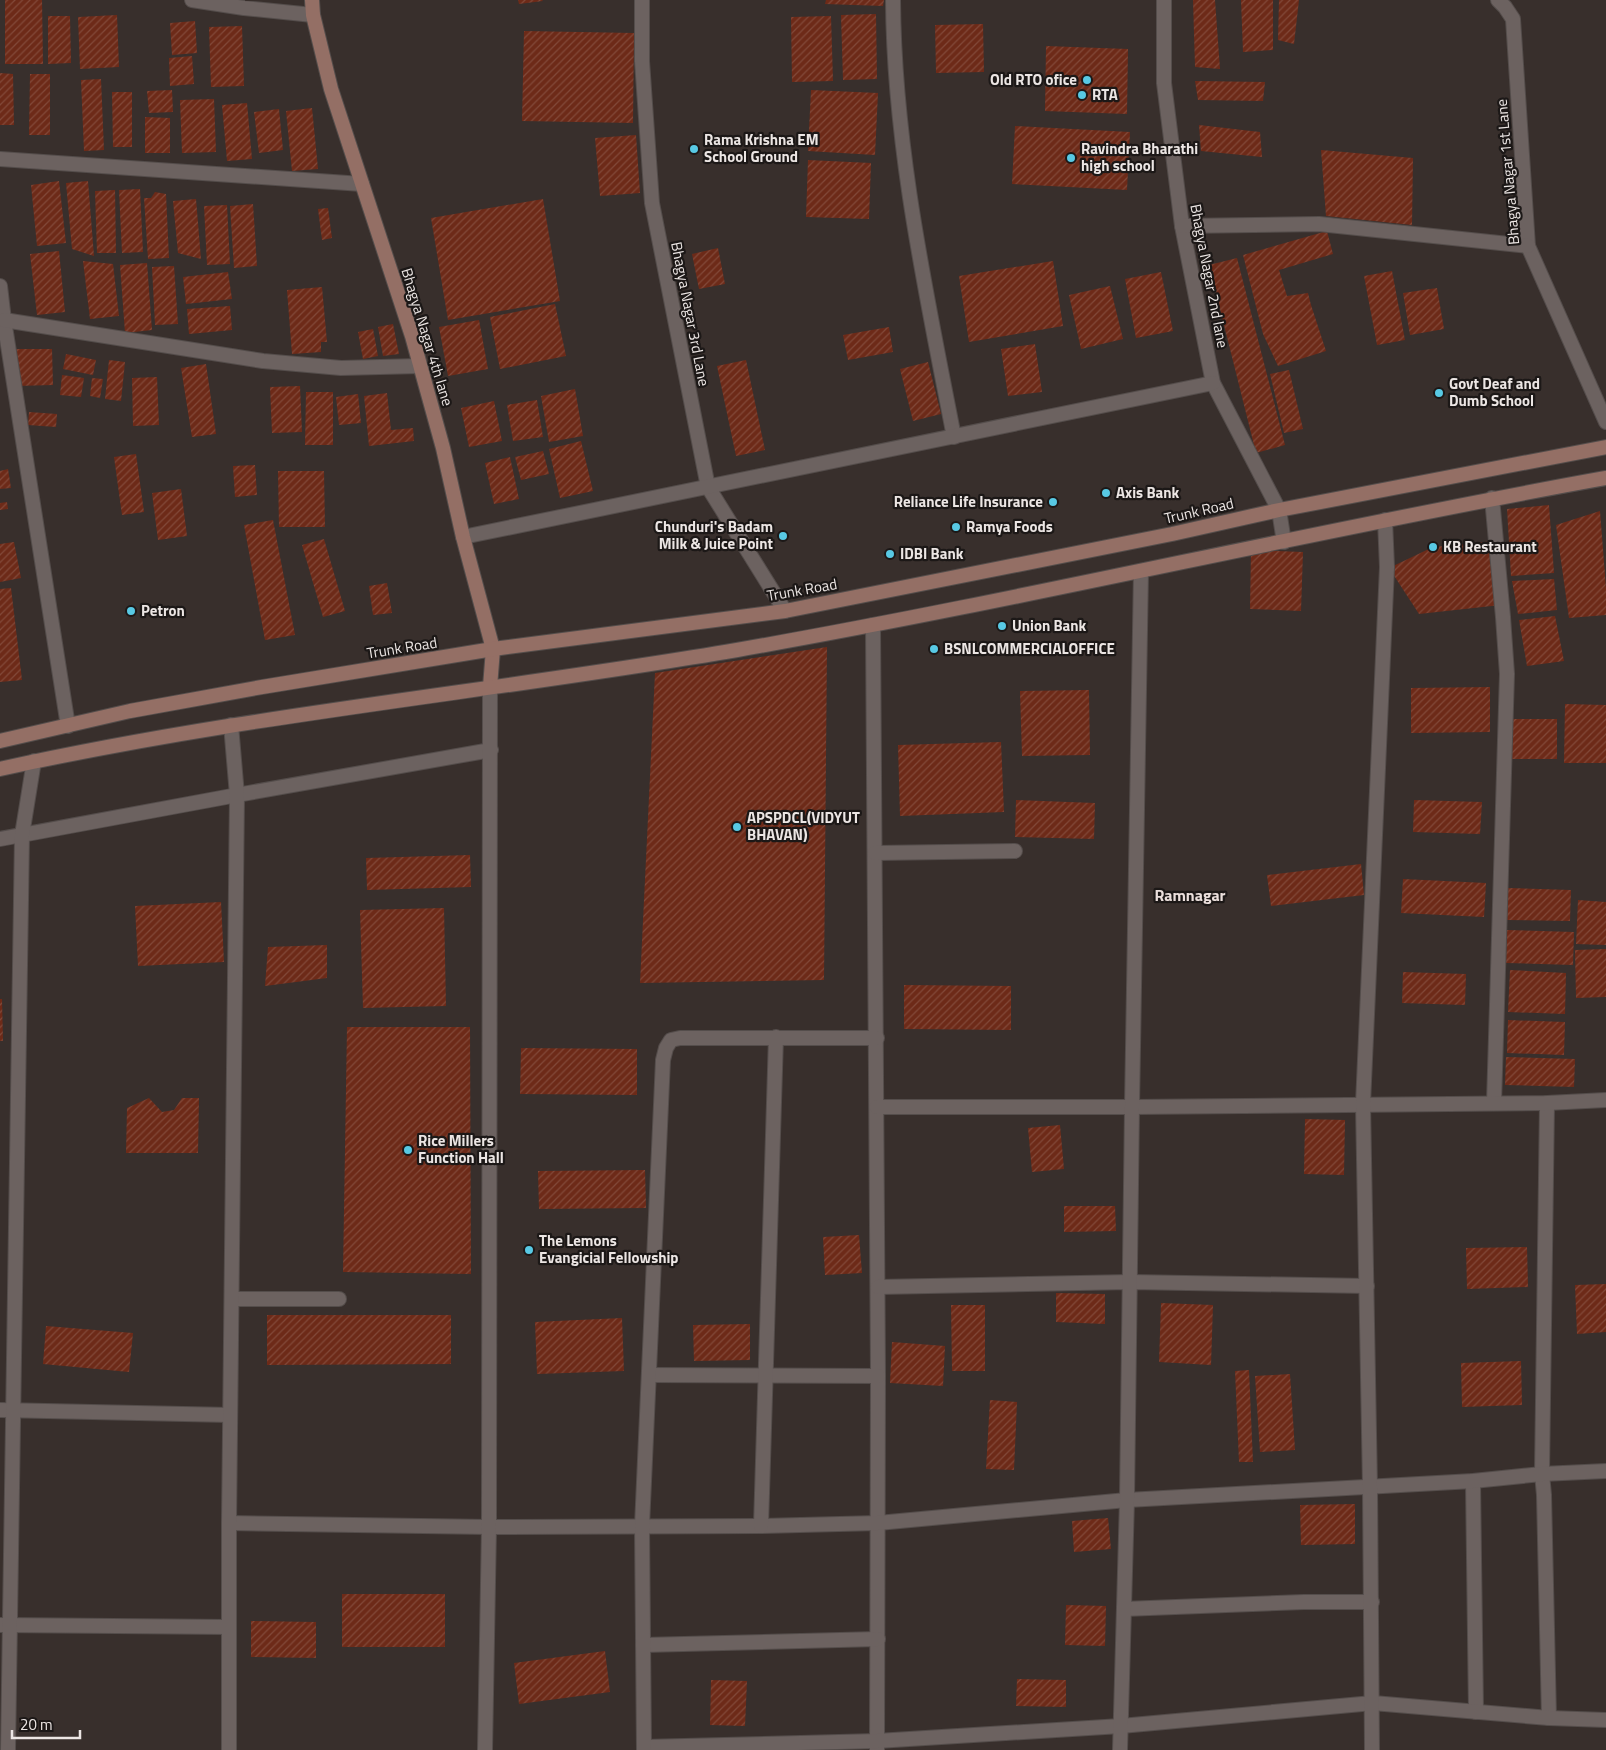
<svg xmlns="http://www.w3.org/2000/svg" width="1606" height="1750" viewBox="0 0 1606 1750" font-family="'Titillium Web',sans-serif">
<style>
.building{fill:url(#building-hatch)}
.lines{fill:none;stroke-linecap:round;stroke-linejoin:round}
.minor-casing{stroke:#544d4b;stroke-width:16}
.secondary-casing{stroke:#544d4b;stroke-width:16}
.minor{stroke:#6c6260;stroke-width:14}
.secondary{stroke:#946f65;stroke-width:14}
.poi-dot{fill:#58c9e4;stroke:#1c1817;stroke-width:2}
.labels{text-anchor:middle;stroke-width:4.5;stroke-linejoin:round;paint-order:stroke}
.poi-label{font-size:15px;font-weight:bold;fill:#ece6e4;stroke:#1c1817;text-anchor:start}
.street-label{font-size:15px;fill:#ece6e4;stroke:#1c1817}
.neighbourhood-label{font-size:16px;font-weight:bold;fill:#ebdfdc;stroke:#1c1817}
</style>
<defs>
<pattern id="building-hatch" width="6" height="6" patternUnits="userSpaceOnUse" patternTransform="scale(1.25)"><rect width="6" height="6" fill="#6d2a18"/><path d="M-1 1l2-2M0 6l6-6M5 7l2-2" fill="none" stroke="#824939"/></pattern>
</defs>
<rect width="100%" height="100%" fill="#382f2c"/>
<!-- building -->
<g class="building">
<path d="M5 0H42L43 64H5Z"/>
<path d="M518 0H542L543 1 519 4Z"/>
<path d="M826 0H884L883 6 825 4Z"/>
<path d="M1193 0H1215L1220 69 1195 67Z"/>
<path d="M1241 0H1273V50L1243 52Z"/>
<path d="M1279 0H1299L1294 44 1278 40Z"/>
<path d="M876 14 877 79 843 80 841 15Z"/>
<path d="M117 15 119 67 80 69 78 17Z"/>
<path d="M48 16H70L71 63 48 64Z"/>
<path d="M831 16 833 81 792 82 791 17Z"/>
<path d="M195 21 197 53 172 55 170 23Z"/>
<path d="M983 24 984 72 936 73 935 25Z"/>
<path d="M242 26 244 86 211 87 209 27Z"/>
<path d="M524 31 634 33 633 123 522 121Z"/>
<path d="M1046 46 1128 49 1127 114 1045 111Z"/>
<path d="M192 56 194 84 170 86 169 58Z"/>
<path d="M0 73 13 74 14 125H0Z"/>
<path d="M30 74H50V135H29Z"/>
<path d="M101 79 104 150 84 151 81 80Z"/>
<path d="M1195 81 1265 82 1263 101 1198 100Z"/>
<path d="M172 90 173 112 149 113 147 91Z"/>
<path d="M811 90 878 93 875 155 808 151Z"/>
<path d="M112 92H132V147H113Z"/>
<path d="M214 99 216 152 182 153 180 100Z"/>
<path d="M247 103 252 159 227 161 222 105Z"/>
<path d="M312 108 318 169 292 171 286 111Z"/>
<path d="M279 109 283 150 259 153 254 112Z"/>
<path d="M145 117 170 118V153H145Z"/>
<path d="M1199 125 1260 132 1262 157 1201 151Z"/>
<path d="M1015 126 1130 132 1127 190 1012 184Z"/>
<path d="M636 135 640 193 600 196 595 138Z"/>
<path d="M1321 150 1413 158 1412 225 1326 216Z"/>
<path d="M808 160 871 163 869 219 806 217Z"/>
<path d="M59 181 66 243 37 246 31 185Z"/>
<path d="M88 181 94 256 72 249 66 183Z"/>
<path d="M140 189 143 252 122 253 119 190Z"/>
<path d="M115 190 116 253H97L95 191Z"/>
<path d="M155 192 166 194 169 258 148 259 144 198H151Z"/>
<path d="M196 199 201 259 178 253 173 201Z"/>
<path d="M543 199 560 301 448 320 431 218Z"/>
<path d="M253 204 257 266 234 268 230 206Z"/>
<path d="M227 205 230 264 207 265 204 206Z"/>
<path d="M328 208 332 238 322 240 318 209Z"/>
<path d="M1327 231 1333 254 1279 270 1287 296 1308 293 1311 305 1326 351 1278 366 1263 334 1243 255Z"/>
<path d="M718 248 725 284 699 289 692 254Z"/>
<path d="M59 251 65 312 37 315 30 254Z"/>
<path d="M1237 258 1285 445 1256 453 1209 265Z"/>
<path d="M83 261 113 264 119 316 90 319Z"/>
<path d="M1053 261 1063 326 969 342 959 276Z"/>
<path d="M147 263 152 330 125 333 120 265Z"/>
<path d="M174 266 178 324 155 325 152 267Z"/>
<path d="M1392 271 1405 340 1377 345 1364 276Z"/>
<path d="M228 272 232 299 186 304 183 277Z"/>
<path d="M1161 272 1173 331 1136 338 1125 279Z"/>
<path d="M1110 286 1123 339 1081 349 1069 295Z"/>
<path d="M322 287 327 342H321V352L292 354 287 290Z"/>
<path d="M1437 288 1444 329 1410 335 1403 293Z"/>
<path d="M555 304 566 356 500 369 490 317Z"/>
<path d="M230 306 232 330 189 334 187 309Z"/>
<path d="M479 320 488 369 448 376 439 327Z"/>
<path d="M393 324 399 354 383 356 378 327Z"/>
<path d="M889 327 893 352 848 360 843 335Z"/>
<path d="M373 329 378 356 363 359 358 332Z"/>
<path d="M1035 344 1042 392 1008 396 1001 349Z"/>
<path d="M16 349H52L53 385 17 386Z"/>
<path d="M66 354 96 360 93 375 63 369Z"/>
<path d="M109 360 125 362 121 401 105 399Z"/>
<path d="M746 360 765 450 736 456 717 366Z"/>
<path d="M928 362 941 414 913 421 900 369Z"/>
<path d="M206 364 216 434 192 437 181 368Z"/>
<path d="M1289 370 1303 429 1284 433 1270 374Z"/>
<path d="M62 375 84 378 81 397 60 395Z"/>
<path d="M157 377 159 425 133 426 132 378Z"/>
<path d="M92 378 103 379 100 398 90 396Z"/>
<path d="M300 386 302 432 272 433 270 387Z"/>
<path d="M575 389 583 436 549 442 541 396Z"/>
<path d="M306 392H333V445H305Z"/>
<path d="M387 393 391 430 413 428 414 441 369 446 364 396Z"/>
<path d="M358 394 361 423 339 425 336 397Z"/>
<path d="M537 400 543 437 513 441 507 405Z"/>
<path d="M494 401 502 441 469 447 461 408Z"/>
<path d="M29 412 57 414 56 427 28 425Z"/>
<path d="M581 441 593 491 560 498 549 449Z"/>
<path d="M543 451 549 474 521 480 515 457Z"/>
<path d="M136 454 144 512 122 515 114 457Z"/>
<path d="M510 457 519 499 494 504 485 463Z"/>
<path d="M255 465 257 495 235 497 233 466Z"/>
<path d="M8 469 11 488 0 489V471Z"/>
<path d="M278 471H324L325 527H279Z"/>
<path d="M181 489 187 536 158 540 152 493Z"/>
<path d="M7 502 8 509 0 510V503Z"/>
<path d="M1549 505 1554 573 1511 576 1507 509Z"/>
<path d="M1600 511 1606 588V615L1569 618 1556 525Z"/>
<path d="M273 520 295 635 265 640 244 525Z"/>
<path d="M324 539 345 611 323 617 302 545Z"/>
<path d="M1494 541 1501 605 1419 614 1389 568 1433 547Z"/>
<path d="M14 542 21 578 0 582V544Z"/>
<path d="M1251 550 1303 552 1301 611 1250 609Z"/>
<path d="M1554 579 1557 610 1518 614 1512 581Z"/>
<path d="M387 583 392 613 373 615 369 586Z"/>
<path d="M11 588 22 680 0 682V589Z"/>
<path d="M1555 616 1564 661 1527 666 1519 620Z"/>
<path d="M827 647 824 980 640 983 655 673Z"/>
<path d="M1490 687V732L1411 733V688Z"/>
<path d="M1089 690 1090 755 1022 756 1020 691Z"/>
<path d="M1565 704 1606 705V763H1564Z"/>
<rect x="1510" y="719" width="47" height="40"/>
<path d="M1001 742 1004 812 900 816 898 745Z"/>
<path d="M1016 800 1095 803 1094 839 1015 837Z"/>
<path d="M1414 800 1482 802 1480 834 1413 832Z"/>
<path d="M470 855 471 887 367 890 366 858Z"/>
<path d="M1361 864 1364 895 1271 906 1267 875Z"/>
<path d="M1403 879 1486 883 1484 917 1401 913Z"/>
<path d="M1508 888 1571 890 1570 921 1507 920Z"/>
<path d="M1578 900 1606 902V945L1576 944Z"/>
<path d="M221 902 224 962 138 966 135 906Z"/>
<path d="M444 908 446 1006 363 1008 360 910Z"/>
<path d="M1507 930 1574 932 1573 965 1506 963Z"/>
<path d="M327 945V978L265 986 268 947Z"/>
<path d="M1606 949V997L1576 998 1575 950Z"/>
<path d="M1510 970 1566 973 1565 1014 1508 1012Z"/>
<path d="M1403 972 1466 974 1465 1005 1402 1003Z"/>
<path d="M904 985 1011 986V1030L904 1029Z"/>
<path d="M0 999H2L3 1041H0Z"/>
<path d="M1508 1020 1565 1022 1564 1055 1507 1053Z"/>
<path d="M347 1027H470L471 1274 343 1272Z"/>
<path d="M521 1048 637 1049V1095L520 1094Z"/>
<path d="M1506 1057 1575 1059 1574 1087 1505 1085Z"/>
<path d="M149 1098 162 1112 174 1110 182 1098H199L198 1153H126L127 1108Z"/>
<path d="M1305 1119 1345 1120 1344 1175 1304 1174Z"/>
<path d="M1060 1125 1064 1169 1032 1172 1028 1128Z"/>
<path d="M645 1170 646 1208 539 1209 538 1171Z"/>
<path d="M1064 1206H1115L1116 1231 1064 1232Z"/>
<path d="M859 1235 862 1273 825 1275 823 1237Z"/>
<path d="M1527 1247 1528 1287 1467 1289 1466 1248Z"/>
<path d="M1606 1284V1332L1577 1334 1575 1285Z"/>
<path d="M1056 1293 1105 1294V1324L1056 1322Z"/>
<path d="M1161 1303 1213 1305 1211 1365 1159 1362Z"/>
<path d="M951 1305H985V1371H952Z"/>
<path d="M267 1315H451V1364L267 1365Z"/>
<path d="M622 1318 624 1371 537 1374 535 1322Z"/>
<path d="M750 1324V1360L694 1361 693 1325Z"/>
<path d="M46 1326 133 1333 129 1372 43 1364Z"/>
<path d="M892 1342 945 1346 943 1386 890 1383Z"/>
<path d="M1521 1361 1522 1405 1462 1407 1461 1363Z"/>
<path d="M1249 1370 1253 1462H1239L1235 1371Z"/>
<path d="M1290 1374 1295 1450 1260 1452 1255 1376Z"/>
<path d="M990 1400 1017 1402 1014 1470 986 1469Z"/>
<path d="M1355 1504V1544L1301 1545 1300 1505Z"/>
<path d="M1108 1518 1111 1549 1074 1552 1072 1521Z"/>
<rect x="342" y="1594" width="103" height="53"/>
<path d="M1066 1605 1106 1606 1105 1646 1065 1645Z"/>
<path d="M251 1621 316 1622V1658L251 1657Z"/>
<path d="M605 1651 610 1692 519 1704 514 1663Z"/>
<path d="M1017 1679 1066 1680V1707L1016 1706Z"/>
<path d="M711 1680 747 1681 745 1726 710 1725Z"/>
</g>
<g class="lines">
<!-- minor casing -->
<g class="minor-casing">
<g id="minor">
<path d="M192 0 244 8 313 15"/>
<path d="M642 0V61L652 203 708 487 785 611"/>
<path d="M893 0C894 147 926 292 954 437"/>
<path d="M1164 0V83L1182 226 1213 383 1279 510 1284 542"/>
<path d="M1498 0 1505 7 1513 19 1528 246 1606 422"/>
<path d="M0 159 362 184"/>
<path d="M1182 226 1319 224 1528 246"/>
<path d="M0 286 4 320 68 726"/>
<path d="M4 320 263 361 341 368 420 366"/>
<path d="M1492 498 1503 617 1507 674 1494 1103"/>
<path d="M463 537 1213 383"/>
<path d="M873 625 878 1376 877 1750"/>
<path d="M0 839 237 795 491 750"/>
<path d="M875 853 1015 851"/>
<path d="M1547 1103 1542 1474 1544 1495 1549 1718"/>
<path d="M877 1107H1132L1547 1103 1606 1100"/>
<path d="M878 1287 1130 1282 1367 1286"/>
<path d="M232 1299H339"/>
<path d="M649 1375 878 1376"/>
<path d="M0 1410 230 1415"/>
<path d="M1473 1481 1476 1712"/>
<path d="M229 1523 489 1527 761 1526 878 1523 1127 1500 1473 1481 1542 1474 1606 1471"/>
<path d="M761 1526 776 1037"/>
<path d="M1124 1609 1304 1602H1372"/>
<path d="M0 1625 229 1627"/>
<path d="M643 1645 878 1639"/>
<path d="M644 1747 877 1741 1121 1726 1373 1703 1549 1718 1606 1720"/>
<path d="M8 1750 22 835 34 761"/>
<path d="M229 1750V1523L237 795 231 725"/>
<path d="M485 1750 489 1527 490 687"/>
<path d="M644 1750 642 1526 663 1060 666 1048 671 1040 680 1038H877"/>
<path d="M1120 1750 1127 1500 1132 1107 1141 571"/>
<path d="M1372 1750 1370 1487 1363 1104 1387 567 1385 520"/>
</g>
</g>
<!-- secondary casing -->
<g class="secondary-casing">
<g id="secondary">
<path d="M312 0 313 15 331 89 412 336 443 448 463 537 493 649 490 687"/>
<path d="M0 741 130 711 262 687 493 649 785 611 1172 534 1279 510 1606 447"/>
<path d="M0 769C243 715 492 692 737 650 1028 599 1315 530 1606 478"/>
</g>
</g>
<!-- minor -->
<use href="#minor" class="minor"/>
<!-- secondary -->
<use href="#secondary" class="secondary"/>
</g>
<!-- markers -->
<g class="poi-dot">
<circle cx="1087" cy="80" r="5"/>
<circle cx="1082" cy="95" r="5"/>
<circle cx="694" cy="149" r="5"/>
<circle cx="1071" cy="158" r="5"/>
<circle cx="1439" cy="393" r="5"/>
<circle cx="1106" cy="493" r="5"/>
<circle cx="1053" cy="502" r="5"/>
<circle cx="956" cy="527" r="5"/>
<circle cx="783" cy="536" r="5"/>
<circle cx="1433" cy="547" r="5"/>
<circle cx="890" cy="554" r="5"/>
<circle cx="131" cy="611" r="5"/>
<circle cx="1002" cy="626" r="5"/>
<circle cx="934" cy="649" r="5"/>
<circle cx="737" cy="827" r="5"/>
<circle cx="408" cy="1150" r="5"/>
<circle cx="529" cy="1250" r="5"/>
</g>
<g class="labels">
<!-- poi labels -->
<g class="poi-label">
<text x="1077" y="85" text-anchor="end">Old RTO ofice</text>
<text x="1092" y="100">RTA</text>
<text x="704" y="145">Rama Krishna EM<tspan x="704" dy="17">School Ground</tspan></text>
<text x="1081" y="154">Ravindra Bharathi<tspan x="1081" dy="17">high school</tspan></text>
<text x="1449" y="389">Govt Deaf and<tspan x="1449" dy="17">Dumb School</tspan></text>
<text x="1116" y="498">Axis Bank</text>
<text x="1043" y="507" text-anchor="end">Reliance Life Insurance</text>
<text x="773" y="532" text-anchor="end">Chunduri's Badam<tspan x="773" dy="17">Milk &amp; Juice Point</tspan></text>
<text x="966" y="532">Ramya Foods</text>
<text x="1443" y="552">KB Restaurant</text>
<text x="900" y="559">IDBI Bank</text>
<text x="141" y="616">Petron</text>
<text x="1012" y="631">Union Bank</text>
<text x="944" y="654">BSNLCOMMERCIALOFFICE</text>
<text x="747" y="823">APSPDCL(VIDYUT<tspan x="747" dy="17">BHAVAN)</tspan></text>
<text x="418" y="1146">Rice Millers<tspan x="418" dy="17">Function Hall</tspan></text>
<text x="539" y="1246">The Lemons<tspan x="539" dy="17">Evangicial Fellowship</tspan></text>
</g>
<!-- street labels -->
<g class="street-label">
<text transform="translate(1508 172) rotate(-95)" y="5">Bhagya Nagar 1st Lane</text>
<text transform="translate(1209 276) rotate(79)" y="5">Bhagya Nagar 2nd lane</text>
<text transform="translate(690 314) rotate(79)" y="5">Bhagya Nagar 3rd Lane</text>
<text transform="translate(427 337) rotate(73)" y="5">Bhagya Nagar 4th lane</text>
<text transform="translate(1199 511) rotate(-13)" y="5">Trunk Road</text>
<text transform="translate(802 590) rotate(-10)" y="5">Trunk Road</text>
<text transform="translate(402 648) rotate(-9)" y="5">Trunk Road</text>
</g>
<!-- neighbourhood labels -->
<g class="neighbourhood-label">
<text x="1190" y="901">Ramnagar</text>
</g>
</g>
<!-- scale -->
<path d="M12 1730v8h68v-8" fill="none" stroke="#ece6e4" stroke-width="2.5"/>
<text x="20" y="1730" font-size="15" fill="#ece6e4" stroke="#1c1817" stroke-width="4" paint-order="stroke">20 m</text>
</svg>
